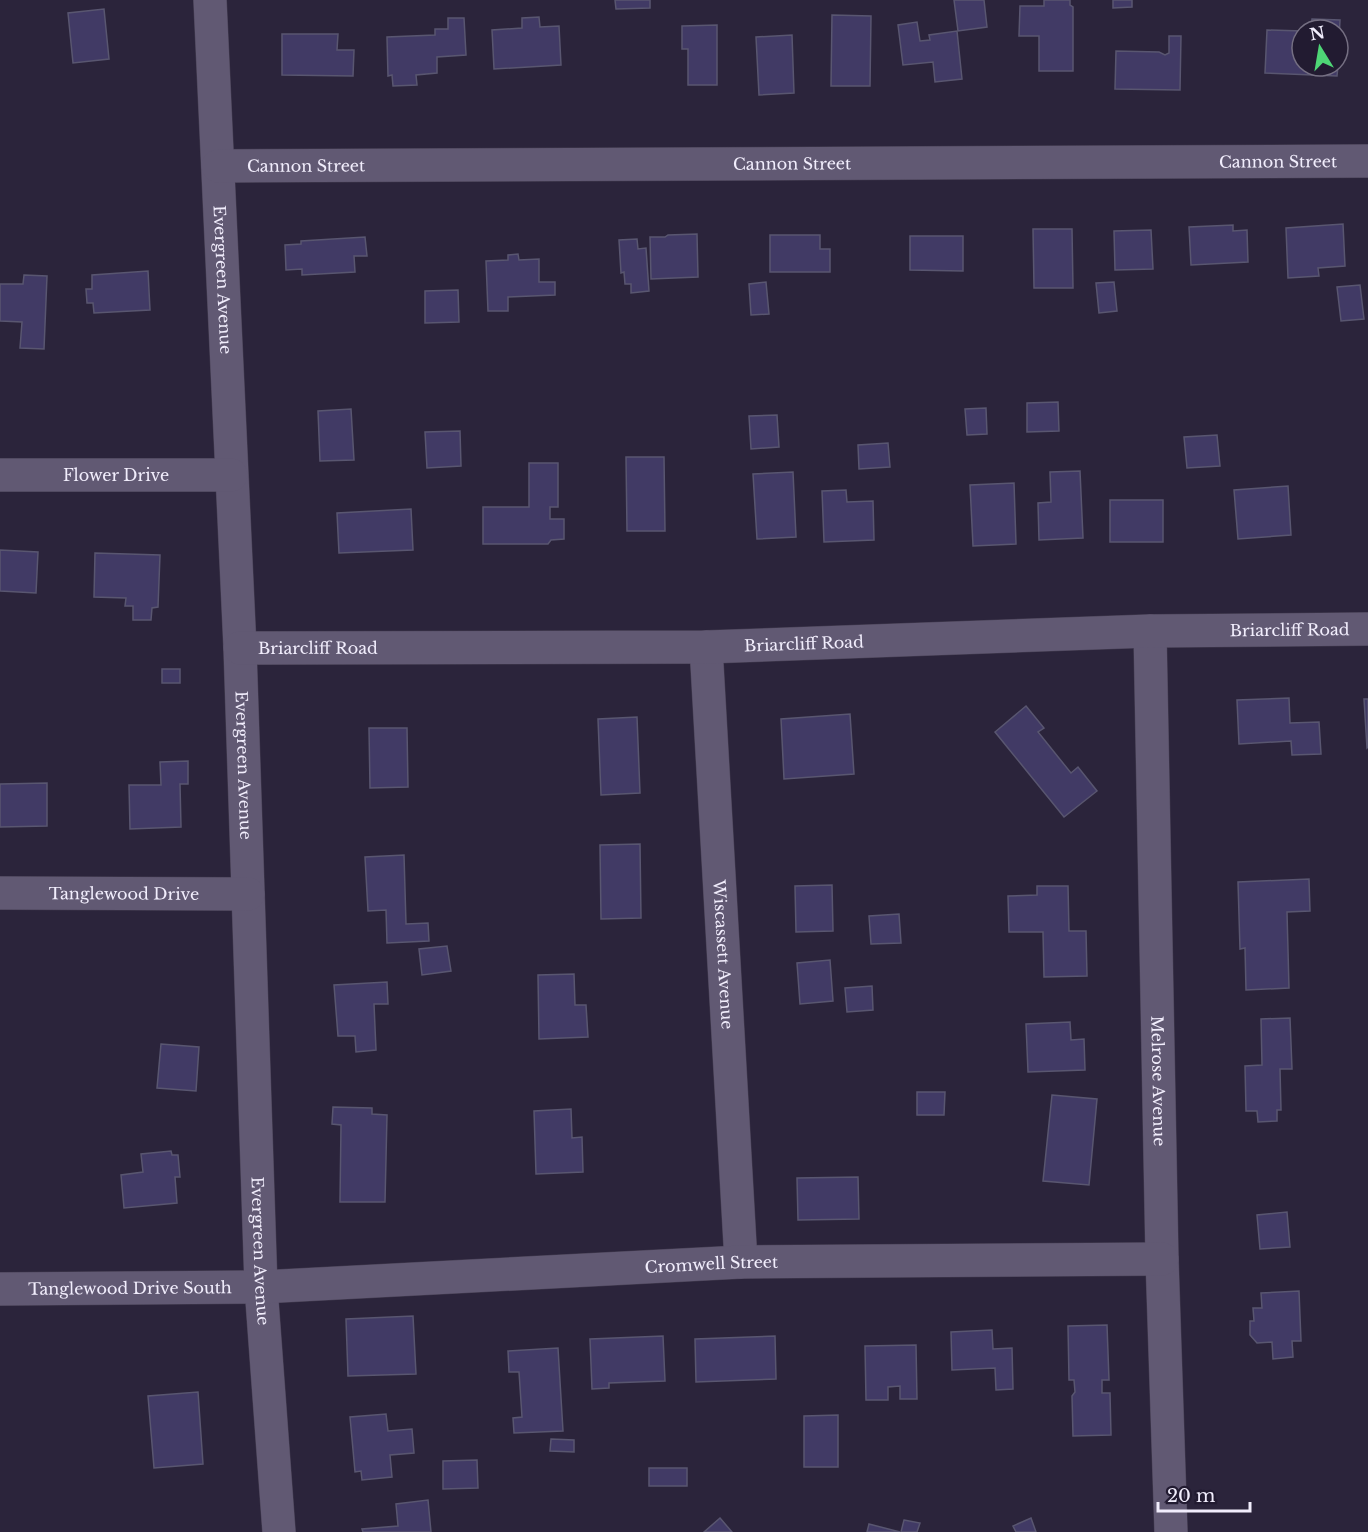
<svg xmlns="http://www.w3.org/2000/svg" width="1368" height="1532" viewBox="0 0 1368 1532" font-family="'Libre Baskerville',serif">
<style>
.building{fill:#413a65;stroke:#595670;stroke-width:1.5}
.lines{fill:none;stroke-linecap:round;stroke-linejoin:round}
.street-casing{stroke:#453e52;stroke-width:34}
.street{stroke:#615973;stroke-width:33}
.labels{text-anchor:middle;stroke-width:4.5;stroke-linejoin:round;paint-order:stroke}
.street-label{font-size:16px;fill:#f1edfc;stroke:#221b31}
</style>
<rect width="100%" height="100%" fill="#2b243b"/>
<!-- building -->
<g class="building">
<path d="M615 0H650V8L616 9Z"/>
<path d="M954 0H984L987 27 958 31Z"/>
<path d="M1044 0H1070V5L1073 7V71H1039V36H1019L1020 6H1044Z"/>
<path d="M1113 0H1132V7L1113 8Z"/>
<path d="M104 9 109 59 73 63 68 13Z"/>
<path d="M832 15 871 16 870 86H831Z"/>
<path d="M539 17 540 27 559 26 561 65 494 69 492 30 522 28V18Z"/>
<path d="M448 18H464L466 55 437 57V73L416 75 417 85 393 86 392 75 388 76 387 37 435 35V29H448Z"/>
<path d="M1312 19 1340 20 1338 58V30H1311Z"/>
<path d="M917 22 920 41 930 40 929 35 957 31 962 79 935 82 933 62 903 65 898 25Z"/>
<path d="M717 25V85H688V49H682V26Z"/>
<path d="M1267 30 1302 31V66H1338L1337 76 1265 73Z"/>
<path d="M282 34H338L337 50H354L353 76 282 75Z"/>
<path d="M792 35 794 93 759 95 756 37Z"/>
<path d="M1169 36H1181L1180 90 1115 89 1116 51 1159 52 1165 55 1169 53Z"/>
<path d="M1343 224 1345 266 1318 268 1319 276 1288 278 1286 228Z"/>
<path d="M1233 225V231L1247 230 1248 262 1191 265 1189 227Z"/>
<path d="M1033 229H1072L1073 288H1034Z"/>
<path d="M1151 230 1153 269 1115 270 1114 231Z"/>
<path d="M697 234 698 277 651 279 650 237H665L668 235Z"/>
<path d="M770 235H820V249H830V272H770Z"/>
<path d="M910 236H963V271L910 270Z"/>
<path d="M365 237 367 256H354L355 272 302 275V269L286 270 285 245 301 244V241Z"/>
<path d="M637 239 638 249 646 248 649 291 631 293V284H625L624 272 621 273 619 240Z"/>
<path d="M518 254 519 260 539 259V282H555V295L508 297V311H488L486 261 508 260V255Z"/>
<path d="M148 271 150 310 94 313 93 303H87L86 289H92V275Z"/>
<path d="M24 275 47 276 44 349 20 348 22 322 0 321V284H23Z"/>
<path d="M766 282 769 314 751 315 749 284Z"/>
<path d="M1114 282 1117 311 1099 313 1096 283Z"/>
<path d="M1360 285 1364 319 1341 321 1337 287Z"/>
<path d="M458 290 459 322 425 323V291Z"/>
<path d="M1058 402 1059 431 1027 432V403Z"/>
<path d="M986 408 987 434 967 435 965 409Z"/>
<path d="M351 409 354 460 320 461 318 411Z"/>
<path d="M777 415 779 447 751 449 749 416Z"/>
<path d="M460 431 461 466 427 468 425 432Z"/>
<path d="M1217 435 1220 466 1187 468 1184 437Z"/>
<path d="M888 443 890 467 859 469 858 445Z"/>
<path d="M626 457H664L665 531H627Z"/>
<path d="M529 463H558V507H550V519H564V539L551 540 548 544H483V507H529Z"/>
<path d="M1080 471 1083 538 1039 540 1038 503 1051 502 1050 472Z"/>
<path d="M793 472 796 537 757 539 753 474Z"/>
<path d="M1014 483 1016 544 973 546 970 485Z"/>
<path d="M1288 486 1291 535 1238 539 1234 490Z"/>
<path d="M846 490 847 502 873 501 874 540 824 542 822 491Z"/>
<rect x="1110" y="500" width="53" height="42"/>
<path d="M411 509 413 550 339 553 337 513Z"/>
<path d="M0 550 38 552 36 593 0 591Z"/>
<path d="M95 553 160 555 158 607 152 608 151 620H133V606H125L126 598 94 597Z"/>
<rect x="162" y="669" width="18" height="14"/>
<path d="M1289 698 1290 723 1319 722 1321 754 1292 755 1291 741 1239 744 1237 700Z"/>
<path d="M1364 699H1368V747L1367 748Z"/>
<path d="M1026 706 1044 728 1038 732 1071 773 1078 767 1097 791 1064 817 995 732Z"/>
<path d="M850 714 854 774 784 779 781 719Z"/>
<path d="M637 717 640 793 601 795 598 719Z"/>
<path d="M369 728H407L408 787 370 788Z"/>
<path d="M188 761V784H180L181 827 130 829 129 785H161L160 762Z"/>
<path d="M47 783V826L0 827V784Z"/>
<path d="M640 844 641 918 601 919 600 845Z"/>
<path d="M404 855 406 924 428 923 429 941 387 943 386 910 368 911 365 857Z"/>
<path d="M1309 879 1310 911 1287 912 1289 988 1246 990 1245 948 1240 949 1238 882Z"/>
<path d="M832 885 833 931 796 932 795 886Z"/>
<path d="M1037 886H1068L1069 931H1086L1087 976 1044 977 1043 932H1009L1008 896 1037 895Z"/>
<path d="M899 914 901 943 871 944 869 916Z"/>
<path d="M447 946 451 971 422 975 419 949Z"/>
<path d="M830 960 833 1001 800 1004 797 963Z"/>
<path d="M574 974 575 1005H586L588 1037 539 1039 538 975Z"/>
<path d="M387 982 388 1004H374L376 1050 356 1052 355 1036H338L334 985Z"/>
<path d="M872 986 873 1010 847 1012 845 988Z"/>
<path d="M1290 1018 1292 1069H1280L1281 1110H1277V1121L1258 1122 1257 1111H1246L1245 1066 1262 1065 1261 1019Z"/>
<path d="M1070 1022 1071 1040 1084 1039 1085 1070 1028 1072 1026 1024Z"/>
<path d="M161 1044 199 1047 196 1091 157 1088Z"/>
<path d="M917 1092H945L944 1115H917Z"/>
<path d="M1052 1095 1097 1099 1089 1185 1043 1181Z"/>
<path d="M333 1107 372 1108V1114L387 1115 385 1202H340L341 1125 332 1124Z"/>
<path d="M571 1109 572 1138 582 1137 583 1172 536 1174 534 1111Z"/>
<path d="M171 1151 172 1155H178L180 1177H175L177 1203 124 1208 121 1175 143 1172 141 1154Z"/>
<path d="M858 1177 859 1219 798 1220 797 1178Z"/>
<path d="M1287 1212 1290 1247 1260 1249 1257 1215Z"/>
<path d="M1299 1291 1301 1341H1292L1293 1357 1273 1359 1272 1342 1257 1343 1250 1335V1321H1254L1253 1308H1262L1261 1293Z"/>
<path d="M413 1316 416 1374 348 1376 346 1319Z"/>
<path d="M1107 1325 1109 1380H1102V1393H1110L1111 1435 1073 1436 1072 1396 1075 1392 1074 1380H1069L1068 1326Z"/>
<path d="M992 1330 993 1349 1012 1348 1013 1389 996 1390 995 1368 952 1370 951 1332Z"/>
<path d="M663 1336 665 1381 609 1383V1388L592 1389 590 1339Z"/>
<path d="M775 1336 776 1379 696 1382 695 1339Z"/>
<path d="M916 1345 917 1399H900V1386L888 1387V1400H866L865 1346Z"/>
<path d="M558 1348 563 1431 514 1433 513 1418 522 1417 519 1372H509L508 1351Z"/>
<path d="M198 1392 203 1464 154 1468 148 1396Z"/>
<path d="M386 1414 388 1431 412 1429 414 1453 390 1455 392 1477 362 1480 361 1471 355 1472 350 1417Z"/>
<path d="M838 1415V1467H804V1416Z"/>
<path d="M551 1439 574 1440V1452L550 1451Z"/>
<path d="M477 1460 478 1488 443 1489V1461Z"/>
<rect x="649" y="1468" width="38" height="18"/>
<path d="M428 1500 431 1532H363L362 1529 398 1526 396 1504Z"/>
<path d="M720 1518 732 1532H704Z"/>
<path d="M1031 1518 1036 1532H1016L1013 1526Z"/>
<path d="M904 1520 920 1523 917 1532H901Z"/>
<path d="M869 1524 900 1532H867Z"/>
</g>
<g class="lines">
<!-- street casing -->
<g class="street-casing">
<g id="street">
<path id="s1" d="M210 0 240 648 261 1287 279 1532"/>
<path id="s2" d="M218 166 1368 161"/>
<path id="s3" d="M0 475H231"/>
<path id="s4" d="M1150 631 1162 1259 1171 1532"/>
<path id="s5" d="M706 647 741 1262"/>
<path id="s6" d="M240 648 706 647 1150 631 1368 629"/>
<path id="s7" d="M0 893 248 894"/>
<path id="s8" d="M0 1289 261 1287 741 1262 1162 1259"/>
</g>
</g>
<!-- street -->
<use href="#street" class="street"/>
</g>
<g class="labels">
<!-- street labels -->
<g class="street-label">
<text dy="6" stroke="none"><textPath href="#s2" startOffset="1060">Cannon Street</textPath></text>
<text dy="6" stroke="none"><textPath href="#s2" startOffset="574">Cannon Street</textPath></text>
<text dy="6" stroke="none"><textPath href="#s2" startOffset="88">Cannon Street</textPath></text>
<text dy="6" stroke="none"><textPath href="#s1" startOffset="280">Evergreen Avenue</textPath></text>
<text dy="6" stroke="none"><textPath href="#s3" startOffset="116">Flower Drive</textPath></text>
<text dy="6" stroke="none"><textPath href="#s6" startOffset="1050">Briarcliff Road</textPath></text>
<text dy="6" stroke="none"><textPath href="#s6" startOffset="564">Briarcliff Road</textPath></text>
<text dy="6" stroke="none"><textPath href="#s6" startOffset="78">Briarcliff Road</textPath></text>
<text dy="6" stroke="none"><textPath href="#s1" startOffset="766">Evergreen Avenue</textPath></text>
<text dy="6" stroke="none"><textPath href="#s7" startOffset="124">Tanglewood Drive</textPath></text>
<text dy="6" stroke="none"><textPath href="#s5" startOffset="308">Wiscassett Avenue</textPath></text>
<text dy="6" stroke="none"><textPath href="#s4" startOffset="450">Melrose Avenue</textPath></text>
<text dy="6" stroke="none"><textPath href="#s1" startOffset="1252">Evergreen Avenue</textPath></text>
<text dy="6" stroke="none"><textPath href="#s8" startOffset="712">Cromwell Street</textPath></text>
<text dy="6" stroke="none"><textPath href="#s8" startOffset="130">Tanglewood Drive South</textPath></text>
</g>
</g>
<!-- north arrow -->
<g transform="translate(1320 48) rotate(349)"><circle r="28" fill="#221b31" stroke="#756f82" stroke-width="1.5"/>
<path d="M0-4.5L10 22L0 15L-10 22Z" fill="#4ed676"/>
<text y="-9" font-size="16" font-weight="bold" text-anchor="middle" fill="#f1edfc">N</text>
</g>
<!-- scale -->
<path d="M1158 1502v9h92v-9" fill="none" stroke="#f1edfc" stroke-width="3"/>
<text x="1167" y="1502" font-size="18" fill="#f1edfc" stroke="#221b31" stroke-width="4.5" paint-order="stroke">20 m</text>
</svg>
